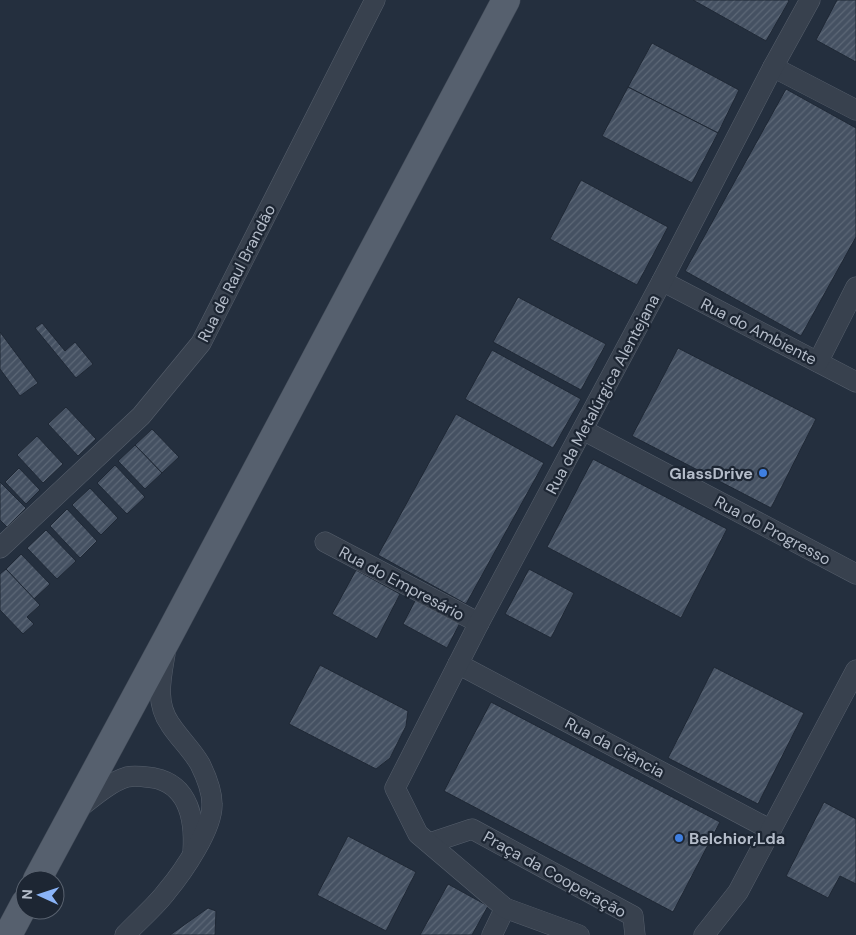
<svg xmlns="http://www.w3.org/2000/svg" width="856" height="935" viewBox="0 0 856 935" font-family="'DM Sans',sans-serif">
<style>
.building{fill:url(#building-hatch);stroke:#1f2835}
.lines{fill:none;stroke-linecap:round;stroke-linejoin:round}
.minor-casing{stroke:#565f6c;stroke-width:21}
.primary-casing{stroke:#414a57;stroke-width:29}
.minor{stroke:#38414e;stroke-width:20}
.primary{stroke:#56606e;stroke-width:28}
.shop-dot{fill:#3f7fe0;stroke:#1d2633;stroke-width:2}
.labels{text-anchor:middle;stroke-width:4.5;stroke-linejoin:round;paint-order:stroke}
.street-label{font-size:16px;fill:#b4bcc9;stroke:#1d2633}
.poi-label{font-size:16px;font-weight:bold;fill:#b4bcc9;stroke:#1d2633;text-anchor:end}
</style>
<defs>
<pattern id="building-hatch" width="6" height="6" patternUnits="userSpaceOnUse" patternTransform="scale(1.25)"><rect width="6" height="6" fill="#455162"/><path d="M-1 1l2-2M0 6l6-6M5 7l2-2" fill="none" stroke="#5d6877"/></pattern>
</defs>
<rect width="100%" height="100%" fill="#242f3e"/>
<!-- building -->
<g class="building">
<path d="M693 0H788L789 1 766 41Z"/>
<path d="M837 0H856V62L816 40Z"/>
<path d="M652 43 739 90 718 133 628 87Z"/>
<path d="M628 87 718 133 692 183 602 136Z"/>
<path d="M786 89 856 128V237L801 336 685 271Z"/>
<path d="M581 180 668 227 637 285 550 239Z"/>
<path d="M518 297 606 344 581 390 493 342Z"/>
<path d="M42 323 65 351 75 342 93 364 76 378 35 328Z"/>
<path d="M0 332 38 383 20 396 0 369Z"/>
<path d="M678 348 816 419 771 508 632 436Z"/>
<path d="M492 350 581 399 553 448 465 399Z"/>
<path d="M66 407 96 439 78 456 48 424Z"/>
<path d="M456 414 544 463 466 604 378 555Z"/>
<path d="M152 429 179 457 162 473 135 445Z"/>
<path d="M37 436 63 464 43 483 17 455Z"/>
<path d="M135 445 162 473 145 489 118 461Z"/>
<path d="M593 459 727 529 681 618 547 547Z"/>
<path d="M115 465 145 497 127 514 97 483Z"/>
<path d="M19 468 40 490 26 504 5 482Z"/>
<path d="M0 482 26 508 7 527 0 520Z"/>
<path d="M90 488 118 518 101 535 72 505Z"/>
<path d="M67 509 97 541 80 558 50 526Z"/>
<path d="M46 530 76 561 57 579 27 548Z"/>
<path d="M21 554 50 584 34 599 6 569Z"/>
<path d="M6 569 40 605 27 617 34 624 23 634 0 610V574Z"/>
<path d="M529 569 574 593 551 638 505 614Z"/>
<path d="M356 570 400 594 377 639 332 614Z"/>
<path d="M417 597 461 621 447 648 403 624Z"/>
<path d="M320 665 408 711 406 726 390 758 376 769 289 724Z"/>
<path d="M714 667 804 713 758 804 668 758Z"/>
<path d="M491 702 720 822 673 912 444 791Z"/>
<path d="M824 802 856 819V884L840 876 828 898 786 876Z"/>
<path d="M348 836 416 872 386 931 317 895Z"/>
<path d="M448 884 488 906 472 935H420Z"/>
<path d="M208 908 216 911 215 935H170Z"/>
</g>
<g class="lines">
<!-- minor casing -->
<g class="minor-casing">
<g id="minor">
<path d="M773 67 856 110"/>
<path d="M662 281 856 382"/>
<path d="M818 362 856 287"/>
<path d="M583 430 856 574"/>
<path d="M325 542 479 623"/>
<path d="M0 548 141 416 201 343 375 0"/>
<path d="M458 664 771 830"/>
<path d="M79 808C93 797 110 782 127 777 135 775 146 777 154 778 190 785 195 821 193 852"/>
<path d="M430 843 472 829 633 916 635 935"/>
<path d="M125 935C138 921 156 906 167 891 183 872 213 828 212 804 212 790 206 776 200 764 192 750 179 738 170 724 155 703 161 678 165 654"/>
<path d="M492 935 505 908"/>
<path d="M579 935 505 908 418 834 395 788 479 623 662 281 773 67 810 0"/>
<path d="M704 935 738 892 856 670"/>
</g>
</g>
<!-- primary casing -->
<g class="primary-casing">
<g id="primary">
<path d="M37 880 168 637 506 0"/>
<path d="M8 935 25 903"/>
</g>
</g>
<!-- minor -->
<use href="#minor" class="minor"/>
<!-- primary -->
<use href="#primary" class="primary"/>
</g>
<!-- markers -->
<g class="shop-dot">
<circle cx="763" cy="473" r="5"/>
<circle cx="679" cy="838" r="5"/>
</g>
<g class="labels">
<!-- street labels -->
<g class="street-label">
<text transform="translate(236 273) rotate(-63)" y="6">Rua de Raul Brandão</text>
<text transform="translate(759 331) rotate(27)" y="6">Rua do Ambiente</text>
<text transform="translate(602 394) rotate(-62)" y="6">Rua da Metalúrgica Alentejana</text>
<text transform="translate(773 530) rotate(28)" y="6">Rua do Progresso</text>
<text transform="translate(402 583) rotate(28)" y="6">Rua do Empresário</text>
<text transform="translate(615 747) rotate(28)" y="6">Rua da Ciência</text>
<text transform="translate(555 874) rotate(29)" y="6">Praça da Cooperação</text>
</g>
<!-- poi labels -->
<g class="poi-label">
<text x="753" y="479">GlassDrive</text>
<text x="689" y="844" text-anchor="start">Belchior,Lda</text>
</g>
</g>
<!-- north arrow -->
<g transform="translate(40 895) rotate(273)"><circle r="24" fill="#1d2633" stroke="#59626f"/>
<path d="M0-4L9 19L0 12L-9 19Z" fill="#8ab4f8"/>
<text y="-8" font-size="14" font-weight="bold" text-anchor="middle" fill="#b4bcc9">N</text>
</g>
</svg>
